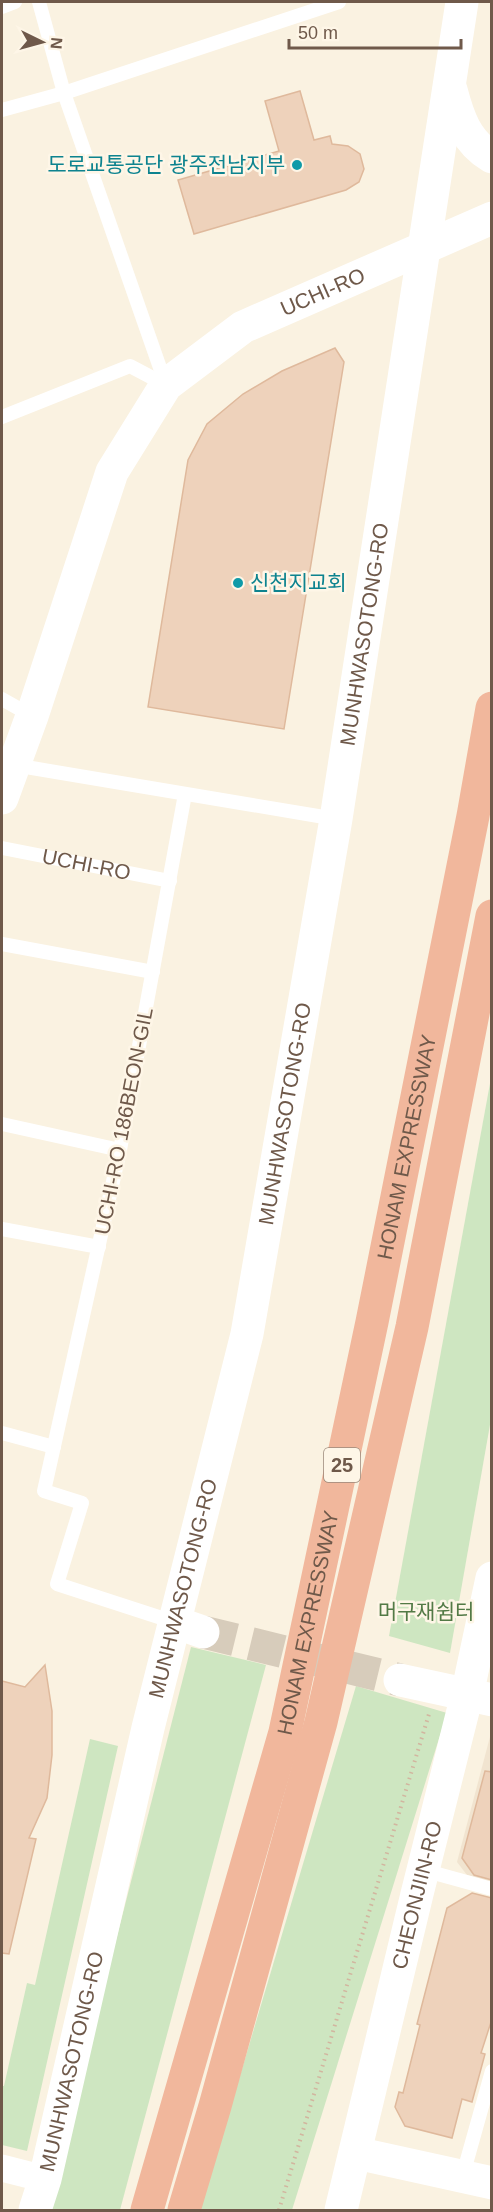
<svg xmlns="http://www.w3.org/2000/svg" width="493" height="2212" viewBox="0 0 493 2212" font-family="Arial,'Noto Sans KR',sans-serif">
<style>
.residential{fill:#f1e4d0}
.green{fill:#cee6c1}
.building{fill:#eed2bb;stroke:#dfb99c;stroke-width:1.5}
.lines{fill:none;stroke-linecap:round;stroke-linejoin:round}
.tertiary-tunnel{stroke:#d7ccbb;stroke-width:33;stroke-dasharray:33 16;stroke-linecap:butt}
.path{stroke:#d2b59f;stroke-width:4;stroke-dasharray:1.5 4.5;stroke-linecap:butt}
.service{stroke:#fff;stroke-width:14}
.minor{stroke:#fff;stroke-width:27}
.tertiary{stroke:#fff;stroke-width:33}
.secondary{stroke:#fff;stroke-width:33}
.motorway{stroke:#f1b79c;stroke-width:33}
.culture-dot{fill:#0f9aa8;stroke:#fef6e7;stroke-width:2}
.labels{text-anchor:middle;stroke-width:5;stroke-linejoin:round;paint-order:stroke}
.shield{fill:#fef6e7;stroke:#9a8879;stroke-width:1.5}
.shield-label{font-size:20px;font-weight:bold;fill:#6f594a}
.culture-label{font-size:21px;fill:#0d838f;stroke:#fef6e7;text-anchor:end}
.street-label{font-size:21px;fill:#6f594a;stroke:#fef6e7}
.park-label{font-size:21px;fill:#537a46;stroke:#fef6e7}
</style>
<rect width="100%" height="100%" fill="#faf2e1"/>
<!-- residential -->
<path class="residential" d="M491 1733V1882L467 1875 457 1862Z"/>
<!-- green -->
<g class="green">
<path d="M491 1078V1419L450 1653 389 1636Z"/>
<path d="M191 1647 266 1665 120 2210H47Z"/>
<path d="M356 1686 447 1713 292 2210H200Z"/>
<path d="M90 1739 118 1746 27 2151 2 2145V2086H4L27 1983 35 1985Z"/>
</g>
<!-- building -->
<g class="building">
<path d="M300 91 314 140 330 136 332 144 348 146 360 154 364 169 359 182 346 190 194 234 178 180 279 151 265 101Z"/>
<path d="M335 348 344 362 284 729 148 707 188 460 207 424 243 394 282 371Z"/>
<path d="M45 1665 52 1711V1755L47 1798 29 1838 36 1839 9 1954 2 1953V1681L25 1687Z"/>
<path d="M485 1771 492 1772V1880L474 1875 462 1858Z"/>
<path d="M472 1893 492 1898V2019L481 2053 485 2054 472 2102 462 2099 452 2138 405 2126 395 2107 399 2092 403 2093 420 2025 417 2024 447 1908Z"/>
</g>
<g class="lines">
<!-- tertiary-tunnel -->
<path class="tertiary-tunnel" d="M203 1632 400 1680"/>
<!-- path -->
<path class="path" d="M279 2210 429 1714"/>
<!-- service -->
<g class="service">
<path d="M39 2 64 93 166 385"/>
<path d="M2 7 15 2"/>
<path d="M2 110 64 93 339 2"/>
<path d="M2 417 130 366 166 385"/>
<path d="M2 699 32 716"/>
<path d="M14 765 336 819"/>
<path id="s1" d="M2 848 170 881"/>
<path d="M2 944 153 972"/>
<path d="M2 1124 120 1150"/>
<path d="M2 1229 99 1247"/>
<path d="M2 1433 54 1447"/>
<path d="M174 1622 57 1584 82 1503 44 1491 120 1150 185 794"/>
<path d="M423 1870 492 1889"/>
<path d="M462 2178 492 2071"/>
</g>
<!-- minor -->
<path class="minor" d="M2 2168 45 2179"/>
<!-- tertiary -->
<g class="tertiary">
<path d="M451 90C458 117 466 142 492 157"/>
<path d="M174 1622 203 1632"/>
<path d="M400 1680 492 1700"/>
<path d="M356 2153 492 2183"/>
<path id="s2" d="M35 2210 45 2179 148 1728 247 1334 336 819 462 2"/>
<path id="s3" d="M341 2210 417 1894 467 1695 492 1578"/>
</g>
<!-- secondary -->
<path class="secondary" id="s4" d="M2 798 32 716 112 472 166 385 243 327 492 218"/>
<!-- motorway -->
<g class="motorway">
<path id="s5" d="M147 2210 285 1732 372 1322 473 816 492 708"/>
<path d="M184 2210 215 2106 321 1722 412 1327 492 916"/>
</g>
</g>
<!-- markers -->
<g class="culture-dot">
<circle cx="297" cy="165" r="6"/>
<circle cx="238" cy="583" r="6"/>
</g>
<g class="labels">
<!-- shield labels -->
<rect class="shield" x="324" y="1448" width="36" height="34" rx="4.5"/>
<g class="shield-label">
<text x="342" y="1472">25</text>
</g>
<!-- culture labels -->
<g class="culture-label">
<text x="285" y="172">도로교통공단 광주전남지부</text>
<text x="250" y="590" text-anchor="start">신천지교회</text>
</g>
<!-- street labels -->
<g class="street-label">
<text dy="7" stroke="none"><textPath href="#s4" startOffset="630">UCHI-RO</textPath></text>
<text dy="7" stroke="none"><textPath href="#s2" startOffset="1611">MUNHWASOTONG-RO</textPath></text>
<text dy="7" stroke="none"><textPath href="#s1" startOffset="86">UCHI-RO</textPath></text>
<text dy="7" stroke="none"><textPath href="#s2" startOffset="1125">MUNHWASOTONG-RO</textPath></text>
<text transform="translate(124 1121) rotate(-79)" y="7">UCHI-RO 186BEON-GIL</text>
<text dy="7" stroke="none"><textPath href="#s5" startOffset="1095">HONAM EXPRESSWAY</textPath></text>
<text dy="7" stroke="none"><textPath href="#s2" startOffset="639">MUNHWASOTONG-RO</textPath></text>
<text dy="7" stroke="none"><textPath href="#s5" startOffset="609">HONAM EXPRESSWAY</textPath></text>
<text dy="7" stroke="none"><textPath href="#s3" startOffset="324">CHEONJIIN-RO</textPath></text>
<text dy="7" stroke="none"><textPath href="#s2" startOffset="153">MUNHWASOTONG-RO</textPath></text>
</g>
<!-- park labels -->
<g class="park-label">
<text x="426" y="1619">머구재쉼터</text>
</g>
</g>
<!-- border -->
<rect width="493" height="2212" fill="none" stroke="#6f594a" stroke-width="6"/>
<!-- north arrow -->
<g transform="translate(42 42) rotate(95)" stroke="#fef6e7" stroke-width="4.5" paint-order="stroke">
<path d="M0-4.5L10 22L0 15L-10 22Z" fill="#6f594a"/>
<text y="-9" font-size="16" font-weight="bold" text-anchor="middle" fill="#6f594a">N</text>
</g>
<!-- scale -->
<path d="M289 39v9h172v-9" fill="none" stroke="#6f594a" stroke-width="3"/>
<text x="298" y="39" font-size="18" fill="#6f594a" stroke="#fef6e7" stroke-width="4.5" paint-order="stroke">50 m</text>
</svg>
